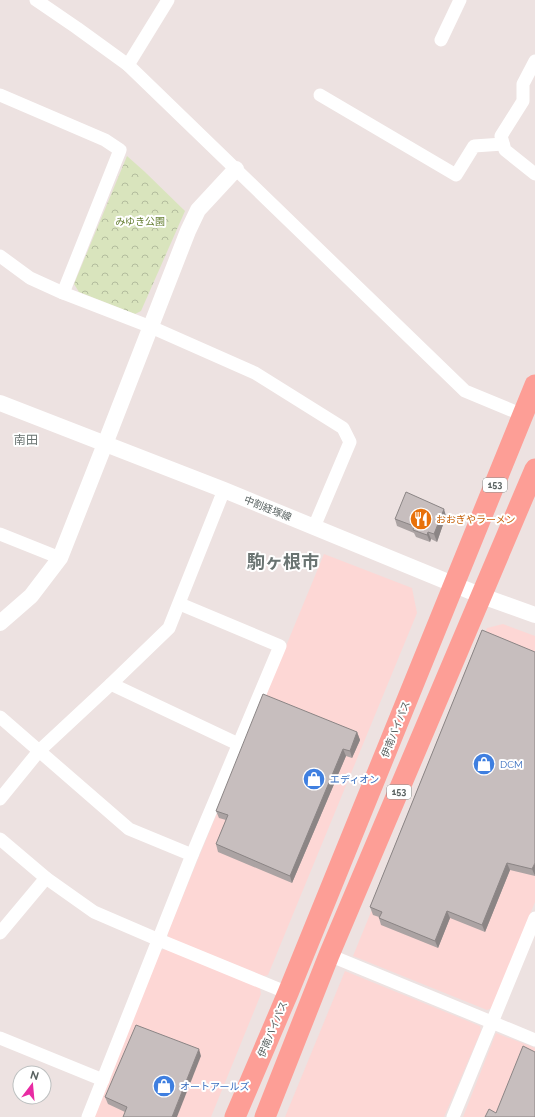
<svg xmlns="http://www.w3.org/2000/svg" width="535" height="1117" viewBox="0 0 535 1117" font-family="Raleway,'Noto Sans JP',sans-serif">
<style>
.commercial{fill:#fdd7d5}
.park{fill:url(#park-crowns)}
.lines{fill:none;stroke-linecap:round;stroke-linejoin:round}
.minor{stroke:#fff;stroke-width:13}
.tertiary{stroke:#fff;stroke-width:16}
.trunk{stroke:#fd9e96;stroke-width:21}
.wall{fill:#aba3a3}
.shaded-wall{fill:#8b8585}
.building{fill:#c7bebe;stroke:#8b8585}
.labels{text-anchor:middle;stroke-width:4;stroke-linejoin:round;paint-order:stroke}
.shield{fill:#fff;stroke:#8b9190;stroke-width:1}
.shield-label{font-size:9px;font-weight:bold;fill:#596261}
.park-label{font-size:10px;fill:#667f33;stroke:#fff}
.street-label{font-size:10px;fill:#596261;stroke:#fff}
.food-label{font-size:10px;fill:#c56008;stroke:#fff;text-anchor:start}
.shop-label{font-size:10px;fill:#366cbe;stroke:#fff;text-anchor:start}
.quarter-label{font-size:12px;fill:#6a7472;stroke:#fff}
.town-label{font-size:18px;font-weight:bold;fill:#6a7472;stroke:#fff}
</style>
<defs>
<pattern id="park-crowns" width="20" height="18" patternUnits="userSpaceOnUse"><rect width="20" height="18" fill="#d9e4bd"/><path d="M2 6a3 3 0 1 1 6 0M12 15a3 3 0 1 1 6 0" fill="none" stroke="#b3bc9d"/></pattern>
</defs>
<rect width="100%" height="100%" fill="#ede2e1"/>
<!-- commercial -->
<g class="commercial">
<path d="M324 554 412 588 417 613 268 975 264 976 172 939 168 937V932Z"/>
<path d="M503 624 535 636V902L492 1008 487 1010 353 956 487 628Z"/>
<path d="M165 949 260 988 261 994 211 1117H93L160 951Z"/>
<path d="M345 971 480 1026 481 1031 444 1117H285Z"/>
<path d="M496 1033 535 1048V1117H463Z"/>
</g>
<!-- park -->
<path class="park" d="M127 156 145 172 185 211 141 311 135 314 79 292 74 284Z"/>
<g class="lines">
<!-- minor -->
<g class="minor">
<path d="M36 0 77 28 128 65 465 391 523 415"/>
<path d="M441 40 460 0"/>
<path d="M535 61 523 84V101L501 136 505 150 535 174"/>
<path d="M128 65 168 0"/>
<path d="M0 95 105 140 120 150 63 293"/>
<path d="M320 95 456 175 474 146 503 144"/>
<path d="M0 256 30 278 63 293 151 327 255 373 343 428 350 442 314 527"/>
<path d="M0 534 60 558"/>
<path d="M111 684 238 744"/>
<path d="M0 717 129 829 192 855"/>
<path d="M0 799 39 751 111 684 169 628 224 490"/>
<path d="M0 839 46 878 94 912 159 940 288 993"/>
<path d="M0 933 46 878"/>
<path d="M329 955 535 1040"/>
<path d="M0 1038 103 1080"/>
<path d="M88 1117 192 855 280 646 180 604"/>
<path d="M453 1117 535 918"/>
</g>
<!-- tertiary -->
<g class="tertiary">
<path d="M0 403 224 490 482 596 535 615"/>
<path d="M0 623 31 596 60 558 105 444 188 231 198 210 236 169"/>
</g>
<!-- trunk -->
<g class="trunk">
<path d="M235 1117 288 993 535 385"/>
<path d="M265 1117 329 955 535 469"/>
</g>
</g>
<!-- wall -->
<g class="wall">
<path d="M446 516 437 542 431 539 430 542 416 537 414 533 397 526 395 519Z"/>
<path d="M482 630 535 876 510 870 485 932 450 918 438 948 381 925 379 918V917L373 915 370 907Z"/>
<path d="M357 732 360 740 352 758 346 756 292 883 218 852 216 844 226 820 219 818 216 811Z"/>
<path d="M201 1056 125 1112 108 1104 105 1097Z"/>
</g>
<!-- shaded-wall -->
<g class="shaded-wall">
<path d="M444 509 446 516 437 542 434 534Z"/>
<path d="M428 532 431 539 430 542 427 535Z"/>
<path d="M357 732 360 740 352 758 350 751Z"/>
<path d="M343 749 346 756 292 883 290 876Z"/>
<path d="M507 863 510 870 485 932 482 925Z"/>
<path d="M535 863V876L532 869Z"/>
<path d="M447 911 450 918 438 948 435 941Z"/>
<path d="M199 1049 201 1056 177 1117H172Z"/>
</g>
<!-- building -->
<g class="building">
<path d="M406 492 444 509 434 534 428 532 427 535 413 530 414 526 395 519Z"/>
<path d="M482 630 535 652V863L532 869 507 863 482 925 447 911 435 941 379 918 382 912 370 907Z"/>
<path d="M263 694 357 732 350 751 343 749 290 876 216 844 228 815 216 811Z"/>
<path d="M136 1025 199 1049 172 1117H123L127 1107 105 1097Z"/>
<path d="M523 1046 535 1052V1117H485L489 1109 496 1113Z"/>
</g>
<!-- icons -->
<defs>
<g id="restaurant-disc" transform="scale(1.15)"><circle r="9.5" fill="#e8710a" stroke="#fff"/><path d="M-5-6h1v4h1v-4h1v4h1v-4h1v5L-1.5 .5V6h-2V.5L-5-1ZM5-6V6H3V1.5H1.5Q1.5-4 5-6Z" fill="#fff"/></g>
<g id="shop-disc" transform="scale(1.15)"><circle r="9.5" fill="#3f7fe0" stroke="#fff"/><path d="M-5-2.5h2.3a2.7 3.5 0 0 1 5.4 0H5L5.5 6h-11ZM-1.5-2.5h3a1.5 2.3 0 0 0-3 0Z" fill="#fff"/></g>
</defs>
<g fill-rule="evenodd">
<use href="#restaurant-disc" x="421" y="519"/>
<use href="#shop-disc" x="484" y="764"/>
<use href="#shop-disc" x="314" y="779"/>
<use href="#shop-disc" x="164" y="1086"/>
</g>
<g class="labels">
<!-- shield labels -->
<g class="shield">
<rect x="483" y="478" width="24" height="14" rx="3"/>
<rect x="387" y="785" width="24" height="14" rx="3"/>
</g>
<g class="shield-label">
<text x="495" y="488">153</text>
<text x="399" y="795">153</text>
</g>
<!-- park labels -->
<g class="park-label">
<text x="140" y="225">みゆき公園</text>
</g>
<!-- street labels -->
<g class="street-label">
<text transform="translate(268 508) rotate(22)" y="4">中割経塚線</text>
<text transform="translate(395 729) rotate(-68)" y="4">伊南バイパス</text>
<text transform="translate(272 1029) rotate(-67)" y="4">伊南バイパス</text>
</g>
<!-- food labels -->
<g class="food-label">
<text x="436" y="523">おおぎやラーメン</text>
</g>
<!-- shop labels -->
<g class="shop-label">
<text x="500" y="768">DCM</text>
<text x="330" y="783">エディオン</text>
<text x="180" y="1090">オートアールズ</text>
</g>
<!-- quarter labels -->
<g class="quarter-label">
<text x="26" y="444">南田</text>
</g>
<!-- town labels -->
<g class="town-label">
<text x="283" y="568">駒ヶ根市</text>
</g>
</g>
<!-- north arrow -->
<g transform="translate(32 1085) rotate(16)"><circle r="19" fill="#ffffff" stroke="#bdc0c0"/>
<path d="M0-3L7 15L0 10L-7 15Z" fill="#e82ba3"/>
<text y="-6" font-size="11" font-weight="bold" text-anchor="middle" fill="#596261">N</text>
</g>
</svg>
